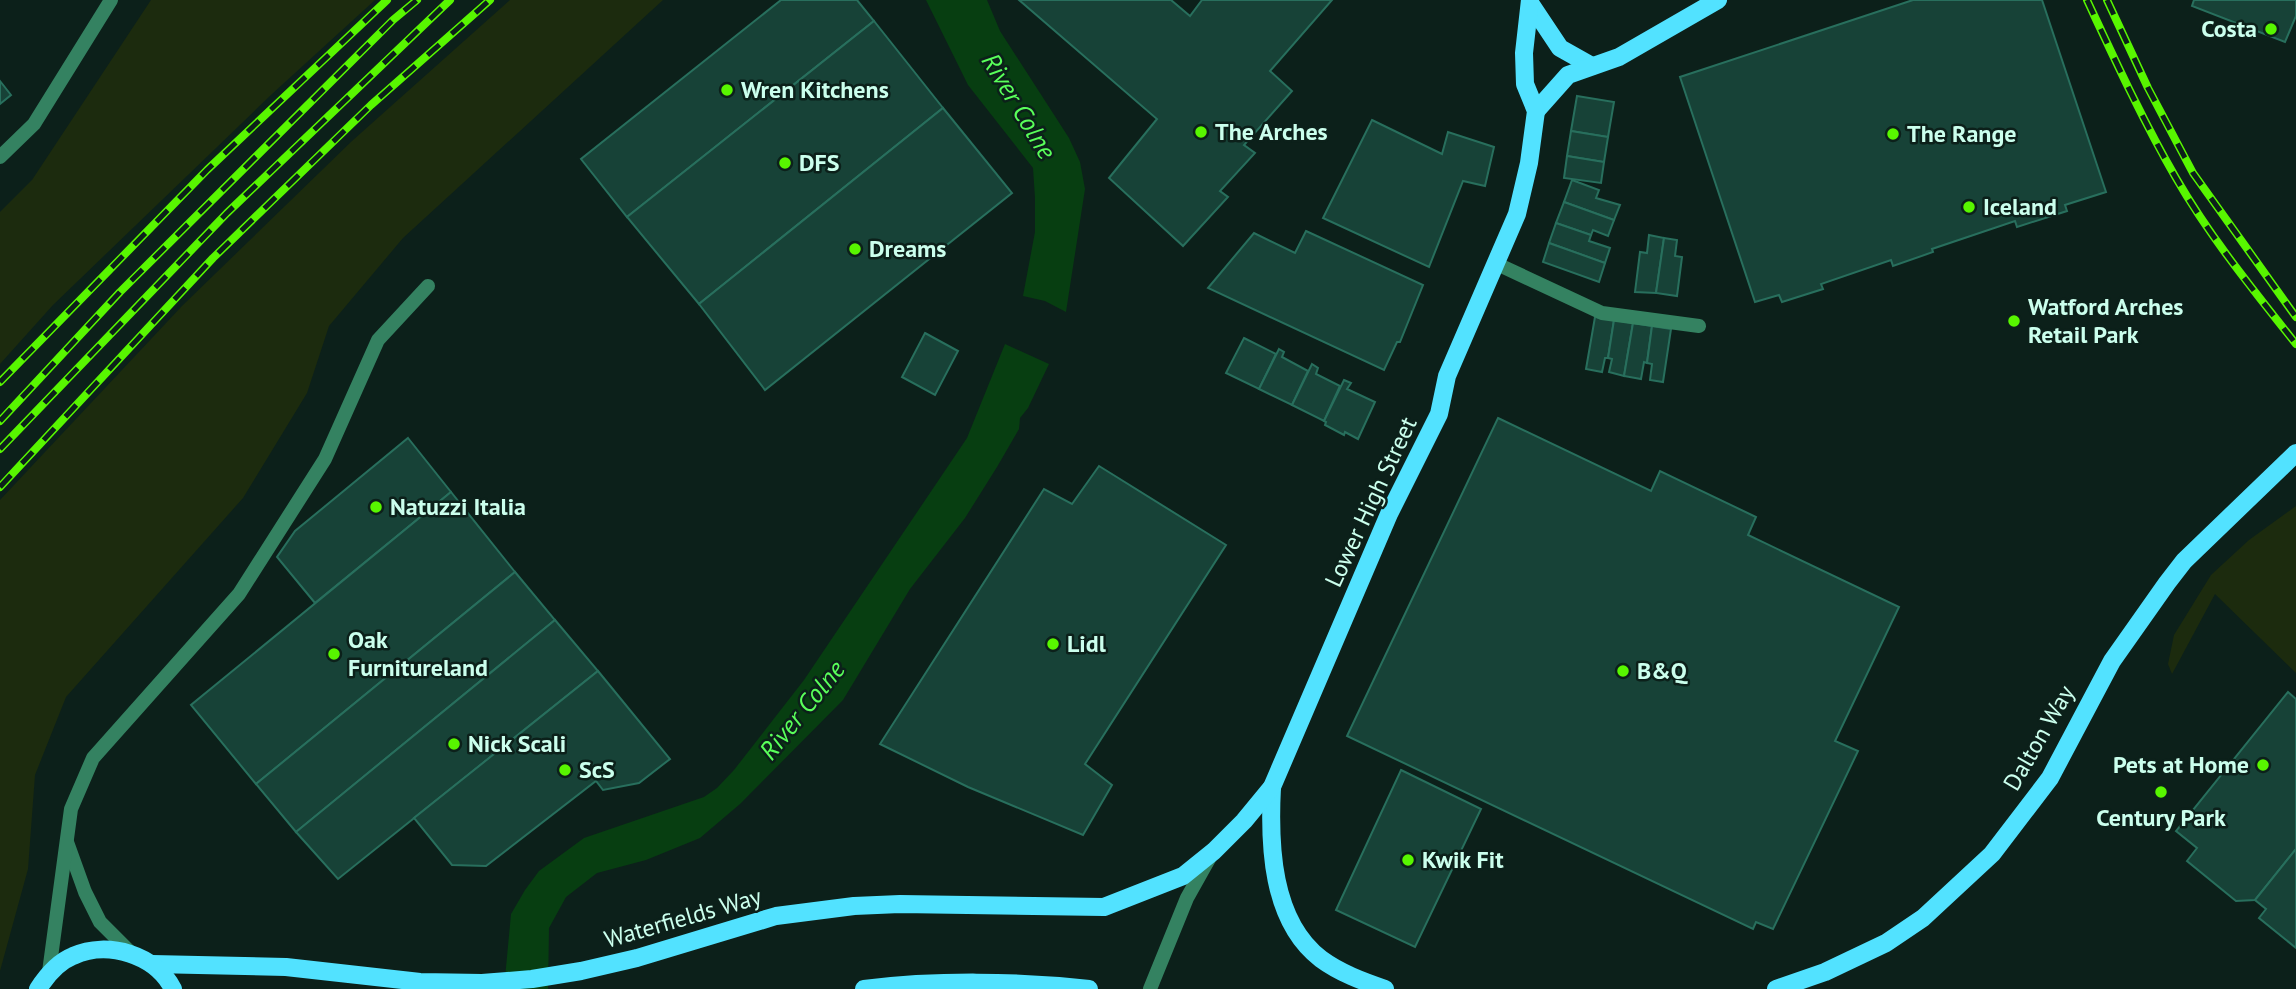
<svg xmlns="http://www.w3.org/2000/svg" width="2296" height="989" viewBox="0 0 2296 989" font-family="'PT Sans',sans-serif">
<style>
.green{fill:#1c2b0e}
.water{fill:#073e11}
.building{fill:#174237;stroke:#286f5d;stroke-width:2}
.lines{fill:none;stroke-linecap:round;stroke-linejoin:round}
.minor{stroke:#348261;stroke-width:14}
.tertiary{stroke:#348261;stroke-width:14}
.primary{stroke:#52e2ff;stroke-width:18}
.rail-casing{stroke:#58f600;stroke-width:8}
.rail{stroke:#0c201a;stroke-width:5;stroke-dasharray:16;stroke-linecap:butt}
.poi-dot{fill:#58f600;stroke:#0c201a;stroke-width:2.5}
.labels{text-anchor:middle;stroke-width:5;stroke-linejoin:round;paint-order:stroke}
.poi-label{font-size:24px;font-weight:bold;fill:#cbffed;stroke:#0c201a;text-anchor:start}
.street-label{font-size:24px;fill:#cbffed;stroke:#0c201a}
.water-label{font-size:26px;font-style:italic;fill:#59ff5a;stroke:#0c201a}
</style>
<rect width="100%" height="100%" fill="#0c201a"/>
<!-- green -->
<g class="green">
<path d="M151 0H375L272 94 53 305 0 364V212L32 180Z"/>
<path d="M510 0H663L403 238 329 326 307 393 243 498 66 697 35 775 28 869 0 971V500L182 306 352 141Z"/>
<path d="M2296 506V673L2215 594 2172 674 2168 664 2174 635 2211 575 2249 540Z"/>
</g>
<!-- water -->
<g class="water">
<path d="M926 0H987L1000 31 1069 138 1080 162 1085 189 1066 312 1045 301 1023 296 1035 232V198L1033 168 968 85Z"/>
<path d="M1005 344 1049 364 1028 408 1020 418 1019 429 997 467 965 518 910 589 843 700 740 804 700 838 646 860 597 873 566 897 549 928 548 989H504L511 914 525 890 539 871 584 838 704 797 717 788 734 770 804 680 967 438Z"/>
</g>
<!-- building -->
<g class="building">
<path d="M781 0H857L874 21 627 217 581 159Z"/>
<path d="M1019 0H1171L1190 16 1202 0H1332L1270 71 1292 91 1244 145 1255 153 1220 191 1228 197 1183 246 1109 178 1157 119Z"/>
<path d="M1913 0H2042L2106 192 2065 205 2067 211 2017 227 2015 221 1932 249 1933 252 1893 266 1891 260 1821 284 1823 289 1782 302 1779 295 1755 302 1680 77Z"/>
<path d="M2194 0H2296V16L2285 42 2192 6Z"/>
<path d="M874 21 943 108 699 304 627 217Z"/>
<path d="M0 81 11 95 0 104Z"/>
<path d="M1577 96 1614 102 1608 137 1571 131Z"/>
<path d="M943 108 1012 193 765 390 699 304Z"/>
<path d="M1372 120 1442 154 1448 132 1494 147 1485 186 1463 181 1429 267 1323 218Z"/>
<path d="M1571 131 1608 137 1604 162 1567 156Z"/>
<path d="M1567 156 1604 162 1601 183 1564 178Z"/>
<path d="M1572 180 1599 190 1596 198 1620 205 1614 220 1564 202Z"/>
<path d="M1564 202 1614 220 1608 236 1593 230 1591 235 1556 223Z"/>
<path d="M1556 223 1591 235 1589 241 1610 248 1605 263 1549 243Z"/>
<path d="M1306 231 1423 285 1400 342H1397L1384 370 1208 288 1254 233 1295 253Z"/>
<path d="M1649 235 1664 238 1656 293 1635 292 1640 252 1647 253Z"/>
<path d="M1664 238 1677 240 1675 256 1682 257 1677 296 1656 293Z"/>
<path d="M1549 243 1605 263 1599 282 1543 262Z"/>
<path d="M1595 317 1614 320 1608 358H1605L1602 372 1586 369Z"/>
<path d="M1614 320 1633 323 1624 376 1609 372 1612 359 1608 358Z"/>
<path d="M1633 323 1652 326 1647 363 1644 362 1641 379 1624 376Z"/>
<path d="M1652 326 1671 329 1663 382 1650 380 1652 364 1647 363Z"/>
<path d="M925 333 958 351 935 395 902 377Z"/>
<path d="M1244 338 1276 354 1259 389 1226 373Z"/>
<path d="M1279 349 1284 352 1282 357 1308 371 1292 405 1259 389Z"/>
<path d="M1312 364 1318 368 1316 374 1340 386 1324 421 1292 405Z"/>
<path d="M1344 380 1351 383 1347 389 1375 402 1358 439 1345 432 1344 435 1325 425 1326 422 1324 421Z"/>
<path d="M1498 418 1651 491 1660 471 1756 517 1748 535 1899 607 1835 741 1858 751 1773 929 1756 922 1753 929 1347 736Z"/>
<path d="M408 438 451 492 315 603 277 557 295 531Z"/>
<path d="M1099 466 1226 545 1085 764 1112 785 1083 835 968 787 880 744 1044 489 1072 504Z"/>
<path d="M451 492 515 572 256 784 191 705Z"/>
<path d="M515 572 555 620 296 832 256 784Z"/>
<path d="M555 620 598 671 338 879 296 832Z"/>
<path d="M598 671 670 759 639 783 603 790 596 781 486 866 452 865 414 818Z"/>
<path d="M2288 692 2296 699V849L2255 900 2236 901 2187 861 2197 848 2176 831Z"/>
<path d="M1401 770 1481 809 1415 947 1336 910Z"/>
<path d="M2296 849V948L2259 918 2266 909 2255 900Z"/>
</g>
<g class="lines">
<!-- minor -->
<g class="minor">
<path d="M0 157 34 124 111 0"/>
<path d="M1497 264 1602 313 1699 326"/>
<path d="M67 842 85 892 100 922 133 955"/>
<path d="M49 972 71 809 93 758 239 594 325 459 378 340 428 286"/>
</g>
<!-- tertiary -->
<path class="tertiary" d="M1150 989 1187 898 1210 857"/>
<!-- primary -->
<g class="primary">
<path d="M1530 3 1560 48 1592 66"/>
<path d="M1536 111 1568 75 1619 57 1718 0"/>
<path d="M1272 787C1269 844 1271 921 1321 959 1340 973 1362 981 1385 989"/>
<path d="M152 964 286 967 420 982 482 983 532 979 581 971 637 958 776 916 854 906 900 904 1104 907 1183 876 1214 851 1244 821 1272 787 1389 514 1439 414 1447 376 1517 214 1529 163 1536 111 1525 84 1524 53 1530 0"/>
<path d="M38 989C47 975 58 962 73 956 108 940 156 955 173 989"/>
<path d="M864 989C935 980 1018 981 1089 989"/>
<path d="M1776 989 1825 972 1886 943 1923 918 1992 854 2050 778 2112 661 2167 583 2184 561 2296 453"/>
</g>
<!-- rail casing -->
<g class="rail-casing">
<g id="rail">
<path d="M2087 0C2115 60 2143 121 2176 178 2210 237 2254 291 2296 344"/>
<path d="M2107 0 2148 88 2193 173 2296 317"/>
<path d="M0 382 207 170 387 0"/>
<path d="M0 421 120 292 393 20 417 0"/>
<path d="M0 449 227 213 450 0"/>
<path d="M0 487 213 258 371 105 490 0"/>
</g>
</g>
<!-- rail -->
<use href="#rail" class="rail"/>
</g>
<!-- markers -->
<g class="poi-dot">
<circle cx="2271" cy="29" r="7"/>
<circle cx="727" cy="90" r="7"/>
<circle cx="1201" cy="132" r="7"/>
<circle cx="1893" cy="134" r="7"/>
<circle cx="785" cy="163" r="7"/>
<circle cx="1969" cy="207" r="7"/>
<circle cx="855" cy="249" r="7"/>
<circle cx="2014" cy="321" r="7"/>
<circle cx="376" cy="507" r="7"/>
<circle cx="1053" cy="644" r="7"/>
<circle cx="334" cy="654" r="7"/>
<circle cx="1623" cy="671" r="7"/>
<circle cx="454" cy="744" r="7"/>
<circle cx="2263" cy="765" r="7"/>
<circle cx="565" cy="770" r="7"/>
<circle cx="2161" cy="792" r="7"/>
<circle cx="1408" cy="860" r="7"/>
</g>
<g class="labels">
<!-- poi labels -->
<g class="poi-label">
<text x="2257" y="37" text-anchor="end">Costa</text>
<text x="741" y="98">Wren Kitchens</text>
<text x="1215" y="140">The Arches</text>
<text x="1907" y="142">The Range</text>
<text x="799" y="171">DFS</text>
<text x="1983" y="215">Iceland</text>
<text x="869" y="257">Dreams</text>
<text x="2028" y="315">Watford Arches<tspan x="2028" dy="28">Retail Park</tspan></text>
<text x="390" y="515">Natuzzi Italia</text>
<text x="348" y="648">Oak<tspan x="348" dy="28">Furnitureland</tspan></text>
<text x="1067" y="652">Lidl</text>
<text x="1637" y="679">B&amp;Q</text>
<text x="468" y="752">Nick Scali</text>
<text x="2249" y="773" text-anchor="end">Pets at Home</text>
<text x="579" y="778">ScS</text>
<text x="2161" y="826" text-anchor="middle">Century Park</text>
<text x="1422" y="868">Kwik Fit</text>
</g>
<!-- street labels -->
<g class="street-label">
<text transform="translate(1371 502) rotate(-65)" y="8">Lower High Street</text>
<text transform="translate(2039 738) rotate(-60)" y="8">Dalton Way</text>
<text transform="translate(683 918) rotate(-16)" y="8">Waterfields Way</text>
</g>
<!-- water labels -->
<g class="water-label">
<text transform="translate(1019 106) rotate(59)" y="9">River Colne</text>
<text transform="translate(802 710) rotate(-51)" y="9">River Colne</text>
</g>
</g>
</svg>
